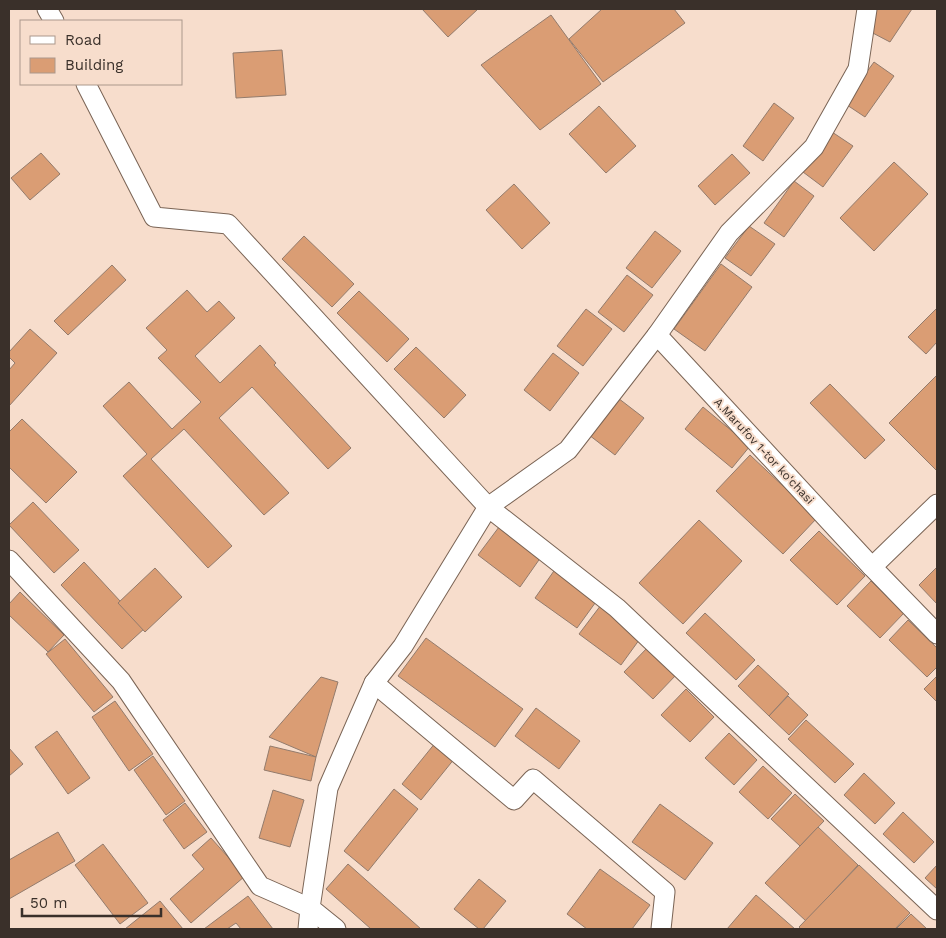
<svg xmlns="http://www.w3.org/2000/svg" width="946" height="938" viewBox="0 0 946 938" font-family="'Work Sans',sans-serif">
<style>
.building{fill:#da9d74;stroke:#937b6c}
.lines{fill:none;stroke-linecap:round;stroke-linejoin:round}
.minor-casing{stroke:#7a6455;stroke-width:21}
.minor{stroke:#fff;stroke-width:19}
.labels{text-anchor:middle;stroke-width:4;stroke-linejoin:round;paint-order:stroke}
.street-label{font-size:12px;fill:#3a302a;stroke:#f7ddcc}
</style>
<rect width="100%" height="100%" fill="#f7ddcc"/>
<!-- building -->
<g class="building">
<path d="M422 9H478L448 37Z"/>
<path d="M602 9H674L685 23 603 82 569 39Z"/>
<path d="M873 9H912L890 42 869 31Z"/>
<path d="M551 15 601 84 540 130 481 65Z"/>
<path d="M282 50 286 95 236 98 233 53Z"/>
<path d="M874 62 894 76 865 117 844 103Z"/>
<path d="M774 103 794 118 763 161 743 146Z"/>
<path d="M599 106 636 146 606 173 569 134Z"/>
<path d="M832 132 853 146 823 187 803 172Z"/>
<path d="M41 153 60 174 30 200 11 178Z"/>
<path d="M732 154 750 173 715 205 698 186Z"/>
<path d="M894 162 928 194 874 251 840 218Z"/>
<path d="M794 181 814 196 784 237 764 223Z"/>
<path d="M514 184 550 223 522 249 486 210Z"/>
<path d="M749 226 775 244 751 276 725 258Z"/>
<path d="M655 231 681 251 652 288 626 268Z"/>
<path d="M304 236 354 284 332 307 282 259Z"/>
<path d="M721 264 752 287 705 351 674 329Z"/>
<path d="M112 265 126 280 68 335 54 321Z"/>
<path d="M627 275 653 295 624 332 598 312Z"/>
<path d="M187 290 207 312 219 301 235 318 195 356 220 383 260 345 276 363 274 365 351 448 328 469 252 387 219 418 289 493 264 515 184 429 151 459 232 546 208 568 123 476 147 454 103 406 129 382 172 429 201 402 158 358 167 350 146 328Z"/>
<path d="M359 291 409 339 387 362 337 313Z"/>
<path d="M937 308V342L926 354 908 337Z"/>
<path d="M586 309 612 329 583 366 557 346Z"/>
<path d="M30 329 57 353 9 406V370L15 363 9 357V352Z"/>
<path d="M416 347 466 395 444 418 394 369Z"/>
<path d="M553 353 579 373 550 411 524 390Z"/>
<path d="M937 375V471L889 423Z"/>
<path d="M830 384 885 440 865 459 810 403Z"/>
<path d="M618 398 644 418 615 455 589 435Z"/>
<path d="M703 407 750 446 732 468 685 429Z"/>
<path d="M22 419 77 472 46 503 9 467V432Z"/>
<path d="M750 455 817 518 783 554 716 491Z"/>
<path d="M33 502 79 550 54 573 9 525Z"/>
<path d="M699 520 742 561 683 624 639 583Z"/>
<path d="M499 527 541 557 520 587 478 555Z"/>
<path d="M819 531 865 576 837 605 790 560Z"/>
<path d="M84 562 145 628 122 649 61 585Z"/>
<path d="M937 567V604L919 585Z"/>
<path d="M155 568 182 597 145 632 118 603Z"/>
<path d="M556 568 598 599 577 628 535 598Z"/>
<path d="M871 581 904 613 880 638 847 606Z"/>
<path d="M20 592 64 635 48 652 9 615V604Z"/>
<path d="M601 605 642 636 621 665 579 634Z"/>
<path d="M705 613 755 660 736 680 686 633Z"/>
<path d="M908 620 937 648V667L927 677 889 640Z"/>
<path d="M426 638 523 709 495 747 398 676Z"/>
<path d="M65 639 113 697 94 712 46 654Z"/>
<path d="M648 647 677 674 653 699 624 672Z"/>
<path d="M758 665 789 694 769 716 738 686Z"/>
<path d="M937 676V702L924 689Z"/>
<path d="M321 677 338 682 316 757 269 737Z"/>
<path d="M686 689 714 717 690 742 661 715Z"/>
<path d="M788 696 808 715 789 735 769 716Z"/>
<path d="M115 701 153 754 129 771 92 717Z"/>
<path d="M536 708 580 741 559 769 515 736Z"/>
<path d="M806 720 854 764 835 783 788 739Z"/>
<path d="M57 731 90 778 68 794 35 747Z"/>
<path d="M729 733 757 760 734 785 705 758Z"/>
<path d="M436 742 455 758 421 800 402 784Z"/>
<path d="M270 746 316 757 311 781 264 770Z"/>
<path d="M9 748 23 764 9 776Z"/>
<path d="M153 756 185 801 166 815 134 770Z"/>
<path d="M763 766 792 793 768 819 739 792Z"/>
<path d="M864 773 895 803 875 824 844 795Z"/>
<path d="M394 789 418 809 368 871 344 851Z"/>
<path d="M273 790 304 800 290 847 259 838Z"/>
<path d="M795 794 824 821 800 846 771 819Z"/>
<path d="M185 803 207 832 184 849 163 820Z"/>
<path d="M660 804 713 843 685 880 632 842Z"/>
<path d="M903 812 934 842 914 863 883 834Z"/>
<path d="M818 827 858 865 806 921 765 883Z"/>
<path d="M58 832 75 861 9 899V860Z"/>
<path d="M211 838 245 876 191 923 170 899 204 869 192 855Z"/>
<path d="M103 844 148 903 120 924 75 865Z"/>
<path d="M348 864 421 929H371L326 889Z"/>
<path d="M859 865 910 913 895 929H801L799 927Z"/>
<path d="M937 865V889L925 878Z"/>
<path d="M600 869 650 905 632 929H587L567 914Z"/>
<path d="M479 879 506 901 483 929H479L454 909Z"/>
<path d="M756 895 795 929H727Z"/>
<path d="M248 896 273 929H241L236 923 227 929H204Z"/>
<path d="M160 901 183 929H125Z"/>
<path d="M911 914 927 929H896Z"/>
</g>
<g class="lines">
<!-- minor casing -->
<g class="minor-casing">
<g id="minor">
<path d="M47 9 54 21"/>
<path d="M86 84 154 217 228 224 488 507 617 608 937 910"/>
<path d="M657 335 872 567 937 634"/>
<path d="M9 560 121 681 260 886 310 908 308 929"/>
<path d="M872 567 937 504"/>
<path d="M374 683 514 800 533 779 665 892 661 929"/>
<path d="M336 929 310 908 328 788 374 683 403 646 488 507 568 450 657 335 729 233 814 147 858 69 867 9"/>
</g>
</g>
<!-- minor -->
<use href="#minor" class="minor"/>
</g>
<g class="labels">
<!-- street labels -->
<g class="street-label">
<text transform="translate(764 451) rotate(47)" y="4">A.Marufov 1-tor ko'chasi</text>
</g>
</g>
<!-- border -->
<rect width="946" height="938" fill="none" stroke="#3a302a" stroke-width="20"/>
<!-- legend -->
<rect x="20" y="20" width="162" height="65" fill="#f7ddcc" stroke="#ab988b"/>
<rect x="30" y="36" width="25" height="8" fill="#ffffff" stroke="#ab988b"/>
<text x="65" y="45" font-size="15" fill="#3a302a">Road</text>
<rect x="30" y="58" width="25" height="15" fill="#da9d74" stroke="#ab988b"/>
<text x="65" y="70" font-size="15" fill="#3a302a">Building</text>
<!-- scale -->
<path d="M22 908v8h139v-8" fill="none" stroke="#3a302a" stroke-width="2.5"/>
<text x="30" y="908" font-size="15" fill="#3a302a" stroke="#f7ddcc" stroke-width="4" paint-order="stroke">50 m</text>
</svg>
